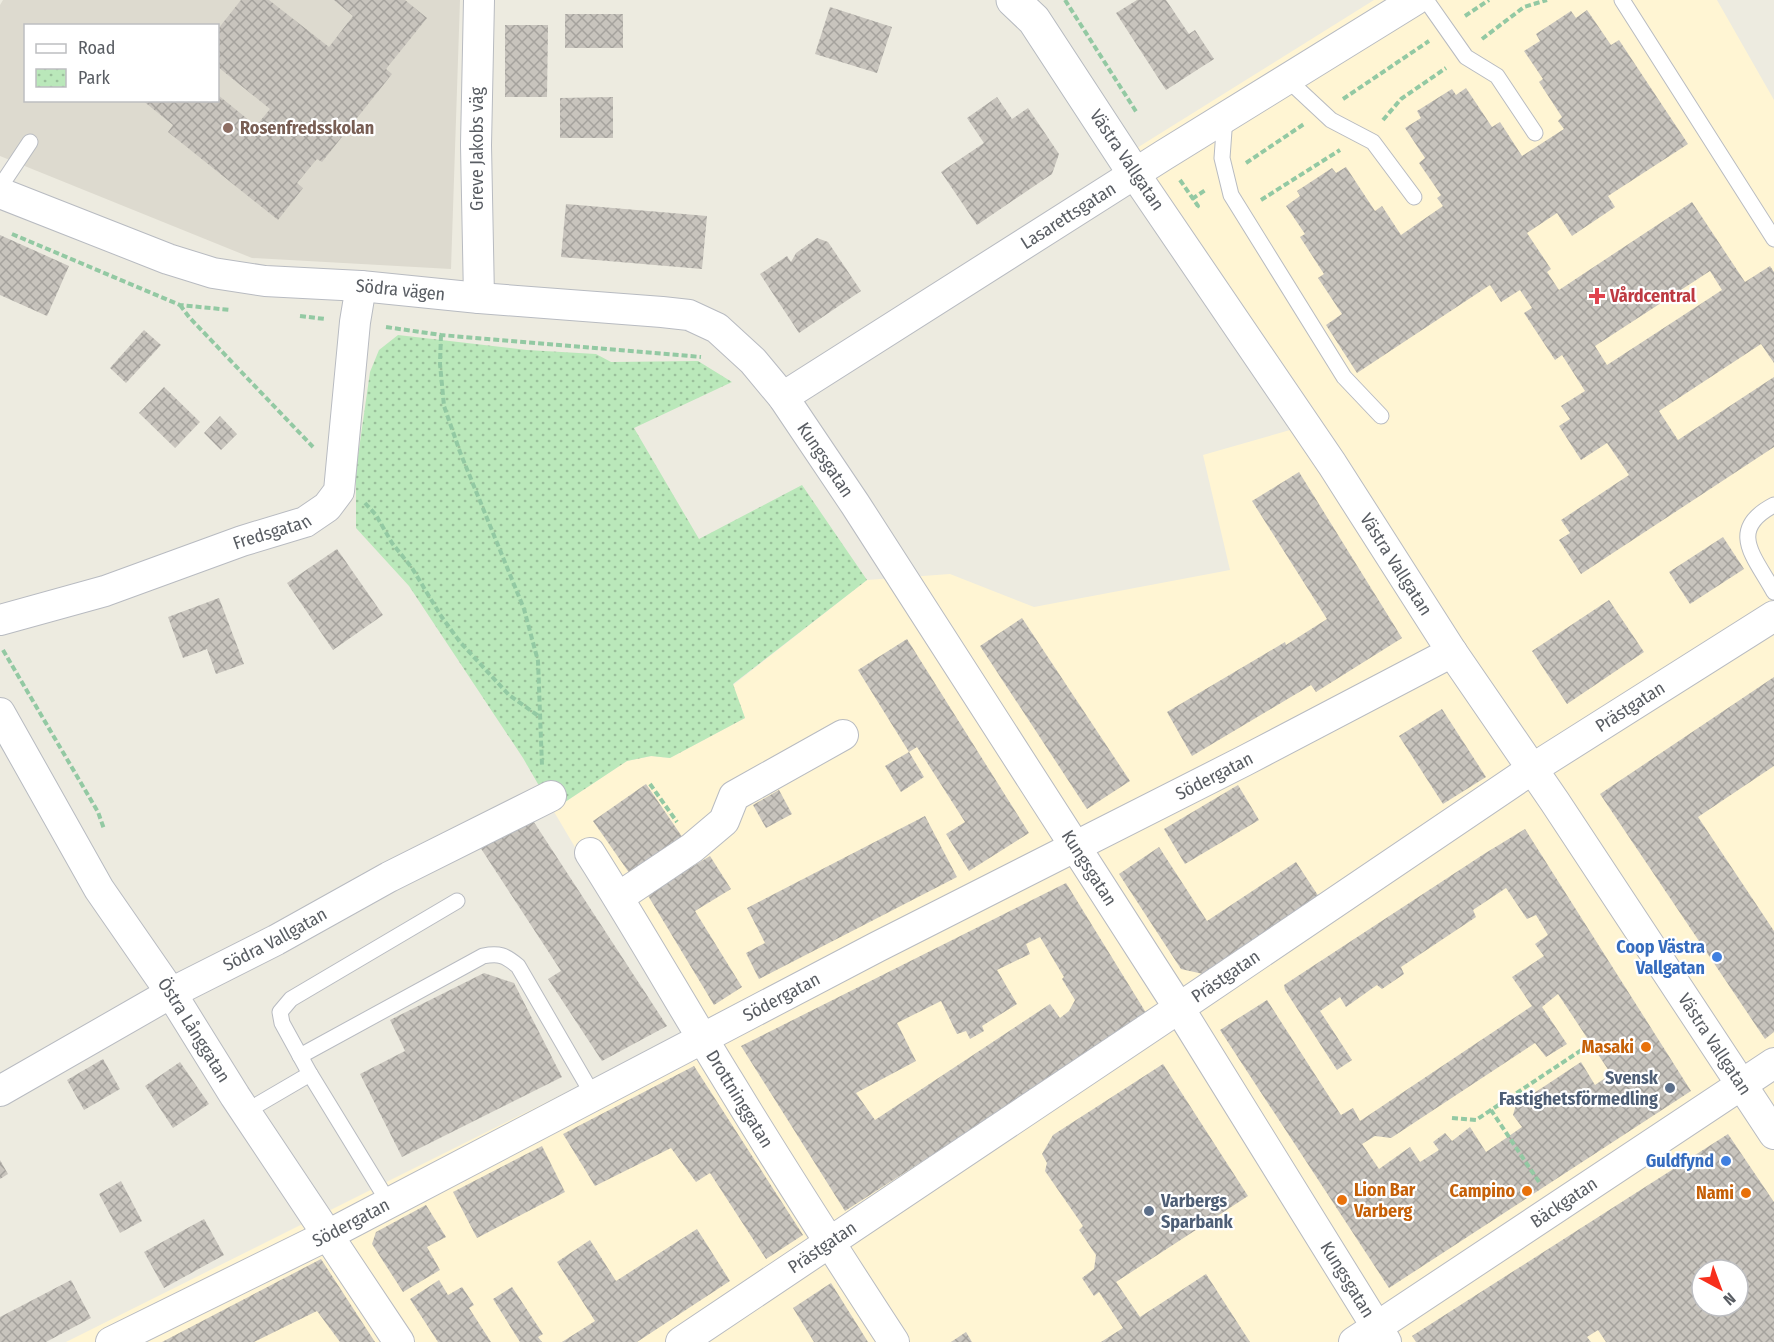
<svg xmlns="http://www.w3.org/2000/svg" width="1774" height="1342" viewBox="0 0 1774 1342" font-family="'Fira Sans Condensed',sans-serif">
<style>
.commercial{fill:#fff5d3;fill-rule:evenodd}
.education{fill:#dddacf;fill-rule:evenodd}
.park{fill:url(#park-dots)}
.building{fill:url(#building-cross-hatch);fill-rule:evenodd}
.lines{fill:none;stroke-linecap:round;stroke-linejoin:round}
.lane-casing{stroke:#b8bbc1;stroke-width:17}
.street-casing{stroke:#b8bbc1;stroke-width:32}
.secondary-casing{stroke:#b6bac0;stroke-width:35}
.path{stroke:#93c9a3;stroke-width:4;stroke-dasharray:6 3;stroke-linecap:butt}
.lane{stroke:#fff;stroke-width:15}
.street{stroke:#fff;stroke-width:30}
.secondary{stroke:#fff;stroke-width:33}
.education-dot{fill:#8d6e63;stroke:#fff;stroke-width:2}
.health-dot{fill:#e0444e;stroke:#fff;stroke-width:2}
.shop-dot{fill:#3f7fe0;stroke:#fff;stroke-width:2}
.food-dot{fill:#e8710a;stroke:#fff;stroke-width:2}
.service-dot{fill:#5c6f8a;stroke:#fff;stroke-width:2}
.labels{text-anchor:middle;stroke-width:4.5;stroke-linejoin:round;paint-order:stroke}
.education-label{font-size:18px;font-weight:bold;fill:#785e54;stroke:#fff;text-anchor:start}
.street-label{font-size:18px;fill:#595d63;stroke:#fff}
.health-label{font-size:18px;font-weight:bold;fill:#be3a42;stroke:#fff;text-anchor:start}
.shop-label{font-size:18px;font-weight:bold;fill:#366cbe;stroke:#fff;text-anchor:end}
.food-label{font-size:18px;font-weight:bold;fill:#c56008;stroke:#fff;text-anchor:end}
.service-label{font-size:18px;font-weight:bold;fill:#4e5e75;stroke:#fff;text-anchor:end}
</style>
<defs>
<pattern id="park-dots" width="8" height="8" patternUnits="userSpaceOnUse" patternTransform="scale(1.5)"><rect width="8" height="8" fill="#bae8ba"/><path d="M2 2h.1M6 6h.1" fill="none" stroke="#9abf9b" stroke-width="1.8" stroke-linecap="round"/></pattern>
<pattern id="building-cross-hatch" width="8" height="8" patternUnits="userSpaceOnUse" patternTransform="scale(1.5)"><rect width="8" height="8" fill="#c8c4bd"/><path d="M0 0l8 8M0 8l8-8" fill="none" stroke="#a5a29d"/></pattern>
</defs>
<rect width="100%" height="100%" fill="#edebe0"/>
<!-- commercial -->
<path class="commercial" d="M1374 0H1717L1774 100V1342H66L685 1033 553 810 627 761 652 756 670 758 745 718 733 685 867 580 950 574 1034 607 1230 570 1203 455 1297 428 1116 161ZM1702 1270H1738V1306H1702Z"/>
<!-- education -->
<path class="education" d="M3 0H460L451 269 252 258 0 156V5ZM26 26H218V100H26Z"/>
<!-- park -->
<path class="park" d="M398 335 527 350 596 354 611 362 698 361 732 382 634 428 699 539 802 485 867 580 733 684 745 718 670 758 651 756 627 761 553 810 523 758 409 586 356 528V470L370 372 379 350Z"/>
<!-- building -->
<g class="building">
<path d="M241 0H269L329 47 353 16 334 0H405L427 18 386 69 392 74 322 162 317 159 297 183 303 188 278 220 168 132 173 125 142 100H218V95L256 126 270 109 218 67V29Z"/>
<path d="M1137 0H1166L1189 34 1195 30 1214 59 1166 90 1116 13Z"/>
<path d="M830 7 892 27 877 73 815 54Z"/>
<path d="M1587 10 1611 45 1619 40 1688 144 1608 196 1615 207 1572 236 1557 213 1527 233 1551 269 1547 272 1559 290 1692 202 1745 282 1770 266 1774 272V363L1761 344 1659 411 1678 440 1774 377V447L1581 574 1559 540 1570 533 1561 520 1629 475 1607 443 1581 460 1559 426 1570 419 1561 406 1585 391 1562 355 1555 360 1524 313 1532 308 1520 290 1501 302 1490 285 1357 373 1326 325 1342 314 1318 278 1324 274 1300 237 1305 234 1286 206 1300 196 1297 191 1332 168 1336 173 1346 167 1375 211 1382 206 1401 235 1443 206 1437 198 1441 195 1419 163 1425 158 1405 128 1421 118 1417 111 1452 89 1456 95 1466 88 1492 127 1500 122 1522 156 1564 129 1558 121 1562 117 1539 82 1543 79 1524 51 1540 41 1536 34 1571 11 1576 18ZM1710 271 1722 290 1607 365 1595 346Z"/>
<rect x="565" y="14" width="58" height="34"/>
<path d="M505 25H548L547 97H505Z"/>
<path d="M613 97V138H560V98Z"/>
<path d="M997 97 1012 119 1028 108 1059 154 1052 174 977 225 941 172 984 143 967 118Z"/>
<path d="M566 204 707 216 702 269 561 257Z"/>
<path d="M0 235 69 266 47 316 0 295Z"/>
<path d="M817 238 828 242 861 291 799 333 760 274 787 256 791 262 796 253Z"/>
<path d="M144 330 161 345 126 383 110 368Z"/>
<path d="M164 387 200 422 175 448 139 413Z"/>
<path d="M220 416 237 434 221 450 204 433Z"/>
<path d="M1299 472 1402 638 1316 692 1311 685 1192 756 1167 712 1285 642 1286 645 1327 619 1252 501Z"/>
<path d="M1723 537 1744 569 1690 604 1669 572Z"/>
<path d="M337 549 383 615 333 650 287 583Z"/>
<path d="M219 598 244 664 216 674 207 649 183 658 168 617Z"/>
<path d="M1609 600 1644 652 1567 704 1532 651Z"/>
<path d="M1022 618 1130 781 1087 809 980 646Z"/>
<path d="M907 639 1029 833 969 871 946 834 965 822 917 747 909 752 858 670Z"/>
<path d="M1774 677V766L1698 817 1774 931V1032L1765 1039 1600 794Z"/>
<path d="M1442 709 1486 777 1443 804 1399 736Z"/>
<path d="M909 752 924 777 901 792 885 766Z"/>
<path d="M646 784 683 838 630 874 593 821Z"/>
<path d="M1238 785 1259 820 1185 864 1164 829Z"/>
<path d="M779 790 792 814 766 828 753 805Z"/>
<path d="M528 813 667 1026 602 1061 548 979 561 971 476 841Z"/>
<path d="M925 816 957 877 759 979 746 953 765 943 747 908Z"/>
<path d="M1525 829 1691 1091 1389 1288 1220 1030 1267 1000 1341 1115 1353 1108 1360 1121 1532 1006 1512 977 1544 956 1535 944 1548 935 1536 915 1527 919 1506 888 1473 910 1476 917 1401 967 1404 974 1382 989 1377 985 1346 1007 1340 997 1320 1011 1352 1060 1337 1070 1285 990 1284 985 1484 854ZM1558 994 1611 1074 1595 1085 1581 1062 1516 1105 1513 1115 1522 1127 1486 1152 1470 1127 1452 1141 1445 1133 1433 1142 1439 1150 1420 1162 1410 1147 1379 1169 1362 1144 1375 1136 1391 1138 1535 1043 1546 1057 1567 1044 1542 1007Z"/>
<path d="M1159 847 1207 921 1296 862 1323 903 1212 976 1181 969 1119 874Z"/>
<path d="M710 856 731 889 695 911 742 987 714 1005 647 894Z"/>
<path d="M1066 883 1148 1016 845 1211 741 1046ZM1040 937 1064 977 1062 979 1075 1000 1069 1011 1060 1018 1050 1004 875 1120 856 1093 916 1061 897 1023 941 1001 957 1034 966 1031 970 1039 984 1031 982 1026 1017 1004 997 970 1030 954 1026 944Z"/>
<path d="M484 973 514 983 562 1077 402 1157 360 1074 405 1051 390 1020Z"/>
<path d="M103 1059 120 1089 84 1110 67 1080Z"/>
<path d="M180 1062 209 1104 173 1128 145 1086Z"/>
<path d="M1163 1064 1248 1196 1116 1282 1140 1317 1206 1274 1250 1342H1101L1123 1328 1099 1292 1094 1296 1082 1278 1094 1269 1096 1255 1079 1230 1083 1226 1045 1171 1047 1163 1042 1154 1053 1135Z"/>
<path d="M694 1066 803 1235 766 1259 710 1173 696 1182 671 1148 595 1186 563 1134Z"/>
<path d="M1728 1134 1774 1202V1342H1606L1598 1330 1587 1337 1591 1342H1416L1412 1336ZM1702 1270H1738V1306H1702Z"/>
<path d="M542 1146 565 1192 477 1238 453 1192Z"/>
<path d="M0 1160 8 1174 0 1179Z"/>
<path d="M121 1181 142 1221 120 1233 99 1194Z"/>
<path d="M426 1205 446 1237 427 1247 440 1270 403 1292 372 1244 376 1232Z"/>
<path d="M204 1219 224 1255 164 1288 144 1252Z"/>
<path d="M697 1229 730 1281 637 1342H562L595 1321 557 1262 590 1240 616 1281Z"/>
<path d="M321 1259 375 1342H340L317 1311 254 1342H162Z"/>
<path d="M71 1280 91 1318 46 1342H0V1317Z"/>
<path d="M439 1280 448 1295 462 1287 474 1305 469 1308 491 1342H438L410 1299Z"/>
<path d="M831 1283 868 1342H814L793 1308Z"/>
<path d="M512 1287 543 1334 538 1337 542 1342H520L493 1299Z"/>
<path d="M966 1332 972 1342H951Z"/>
</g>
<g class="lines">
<!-- lane casing -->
<g class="lane-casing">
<g id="lane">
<path d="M1426 0 1466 57 1497 76 1535 133"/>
<path d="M1622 0 1774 239"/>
<path d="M1287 79 1331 120 1373 142 1414 197"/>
<path d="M1225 117 1222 158 1231 195 1344 377 1381 416"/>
<path d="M0 187 30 142"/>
<path d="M1774 505C1726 530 1755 557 1774 592"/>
<path d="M300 1056 483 956C499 953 505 955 518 966L593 1095"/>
<path d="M245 1112 310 1074"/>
<path d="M389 1203 310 1074 282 1023 280 1012 291 999 457 901"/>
</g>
</g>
<!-- street casing -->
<g class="street-casing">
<g id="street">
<path id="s1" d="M1134 173 1332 464 1452 652 1555 802 1774 1134"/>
<path id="s2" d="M0 193 168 259 213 273 265 281 361 286 479 298 662 312 689 315 717 328 753 361 783 397 855 504 1179 1008 1386 1342"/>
<path d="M479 298 476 145 479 0"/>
<path id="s3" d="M783 397 1164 155 1415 0"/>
<path id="s4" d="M0 620 105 591 242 541 305 522 327 507 339 491 355 322 361 286"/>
<path id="s5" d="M0 713 99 889 171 993 235 1096 399 1342"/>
<path id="s6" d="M590 853C638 928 682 1006 729 1082 782 1169 838 1256 894 1342"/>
<path d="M619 897 692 848 724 821 734 796 843 735"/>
<path id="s7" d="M0 1091 171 993 276 940 389 877 551 796"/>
<path id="s8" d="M111 1342 326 1236 877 947 1244 761 1452 652"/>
<path id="s9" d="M681 1342 1179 1008 1532 769 1774 616"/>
<path id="s10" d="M1354 1342 1774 1063"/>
</g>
</g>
<!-- secondary casing -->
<g class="secondary-casing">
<path id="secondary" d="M1013 0 1034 20 1134 173"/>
</g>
<!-- path -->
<g class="path">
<path d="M1065 0 1137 113"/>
<path d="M1465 16 1489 0"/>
<path d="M1482 39 1524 7 1547 0"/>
<path d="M1343 99 1429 41"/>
<path d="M1383 120 1401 99 1446 68"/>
<path d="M1246 163 1304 124"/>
<path d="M1180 180 1198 206 1195 208"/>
<path d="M1192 199 1207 189"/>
<path d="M1261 200 1340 150"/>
<path d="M12 234 180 305 230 310"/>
<path d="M180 305 189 317 313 447"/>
<path d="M300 316 325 319"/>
<path d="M386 327 441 335 701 357"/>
<path d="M441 335 440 364 444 406 460 452 524 609 538 661 542 766"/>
<path d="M365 503 376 515 392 543 412 568 441 616 460 642 509 695 540 717"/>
<path d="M3 650 98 812 104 829"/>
<path d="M650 784 677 822"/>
<path d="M1452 1118 1476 1120 1491 1110"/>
<path d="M1539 1182 1491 1110 1583 1049"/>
</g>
<!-- lane -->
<use href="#lane" class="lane"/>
<!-- street -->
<use href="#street" class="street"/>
<!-- secondary -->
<use href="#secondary" class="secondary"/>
</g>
<!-- markers -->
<circle class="education-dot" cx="228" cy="128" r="6"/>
<path class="health-dot" d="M1594 287h6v6h6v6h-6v6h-6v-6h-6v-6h6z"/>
<g class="shop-dot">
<circle cx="1717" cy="957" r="6"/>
<circle cx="1726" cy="1161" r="6"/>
</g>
<g class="food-dot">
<circle cx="1646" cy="1047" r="6"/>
<circle cx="1527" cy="1191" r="6"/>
<circle cx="1746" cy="1193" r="6"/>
<circle cx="1342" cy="1200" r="6"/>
</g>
<g class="service-dot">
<circle cx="1670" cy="1088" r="6"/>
<circle cx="1149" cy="1211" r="6"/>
</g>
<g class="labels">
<!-- education labels -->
<g class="education-label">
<text x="240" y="134">Rosenfredsskolan</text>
</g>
<!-- street labels -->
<g class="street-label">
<text transform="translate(477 149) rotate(-90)" y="6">Greve Jakobs väg</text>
<text transform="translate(1127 160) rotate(56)" y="6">Västra Vallgatan</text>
<text dy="6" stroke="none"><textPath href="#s3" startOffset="338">Lasarettsgatan</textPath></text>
<text dy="6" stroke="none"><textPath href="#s2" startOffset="416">Södra vägen</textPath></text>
<text dy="6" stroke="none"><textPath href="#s2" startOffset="908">Kungsgatan</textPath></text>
<text dy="6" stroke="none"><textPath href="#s4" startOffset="286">Fredsgatan</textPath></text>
<text dy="6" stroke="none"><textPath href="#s1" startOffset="471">Västra Vallgatan</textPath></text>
<text dy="6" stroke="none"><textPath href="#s9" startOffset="1142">Prästgatan</textPath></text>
<text dy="6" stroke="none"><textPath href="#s8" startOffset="1240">Södergatan</textPath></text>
<text dy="6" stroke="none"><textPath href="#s2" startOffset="1394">Kungsgatan</textPath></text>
<text dy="6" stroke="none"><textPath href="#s7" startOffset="314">Södra Vallgatan</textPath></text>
<text dy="6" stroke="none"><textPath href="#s9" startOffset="656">Prästgatan</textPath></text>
<text dy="6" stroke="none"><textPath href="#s8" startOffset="754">Södergatan</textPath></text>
<text dy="6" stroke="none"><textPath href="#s5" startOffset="372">Östra Långgatan</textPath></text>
<text dy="6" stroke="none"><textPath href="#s1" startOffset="1047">Västra Vallgatan</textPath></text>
<text dy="6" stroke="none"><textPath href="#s6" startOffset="288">Drottninggatan</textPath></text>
<text dy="6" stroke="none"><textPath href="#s10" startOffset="252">Bäckgatan</textPath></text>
<text dy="6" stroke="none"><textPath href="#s8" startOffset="268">Södergatan</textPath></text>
<text dy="6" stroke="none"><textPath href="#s9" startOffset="170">Prästgatan</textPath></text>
<text dy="6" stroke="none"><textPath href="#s2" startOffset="1880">Kungsgatan</textPath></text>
</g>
<!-- health labels -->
<g class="health-label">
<text x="1610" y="302">Vårdcentral</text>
</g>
<!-- shop labels -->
<g class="shop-label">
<text x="1705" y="953">Coop Västra<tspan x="1705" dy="21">Vallgatan</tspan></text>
<text x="1714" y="1167">Guldfynd</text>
</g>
<!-- food labels -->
<g class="food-label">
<text x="1634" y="1053">Masaki</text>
<text x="1354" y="1196" text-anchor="start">Lion Bar<tspan x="1354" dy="21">Varberg</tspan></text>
<text x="1515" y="1197">Campino</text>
<text x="1734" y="1199">Nami</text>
</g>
<!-- service labels -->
<g class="service-label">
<text x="1658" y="1084">Svensk<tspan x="1658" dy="21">Fastighetsförmedling</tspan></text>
<text x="1161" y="1207" text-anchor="start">Varbergs<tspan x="1161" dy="21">Sparbank</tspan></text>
</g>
</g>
<!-- legend -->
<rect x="24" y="24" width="195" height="78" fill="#ffffff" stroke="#bdbec1" stroke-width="1.5"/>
<rect x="36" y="44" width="30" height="9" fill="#ffffff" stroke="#bdbec1" stroke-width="1.5"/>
<text x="78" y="54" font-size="18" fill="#595d63">Road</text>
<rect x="36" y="69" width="30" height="18" fill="url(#park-dots)" stroke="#bdbec1" stroke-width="1.5"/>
<text x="78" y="84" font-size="18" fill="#595d63">Park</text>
<!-- north arrow -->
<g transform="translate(1720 1288) rotate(139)"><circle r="28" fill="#ffffff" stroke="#bdbec1" stroke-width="1.5"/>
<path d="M0-4.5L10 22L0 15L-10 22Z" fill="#f72f1c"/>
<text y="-9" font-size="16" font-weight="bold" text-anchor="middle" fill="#595d63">N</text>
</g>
</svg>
